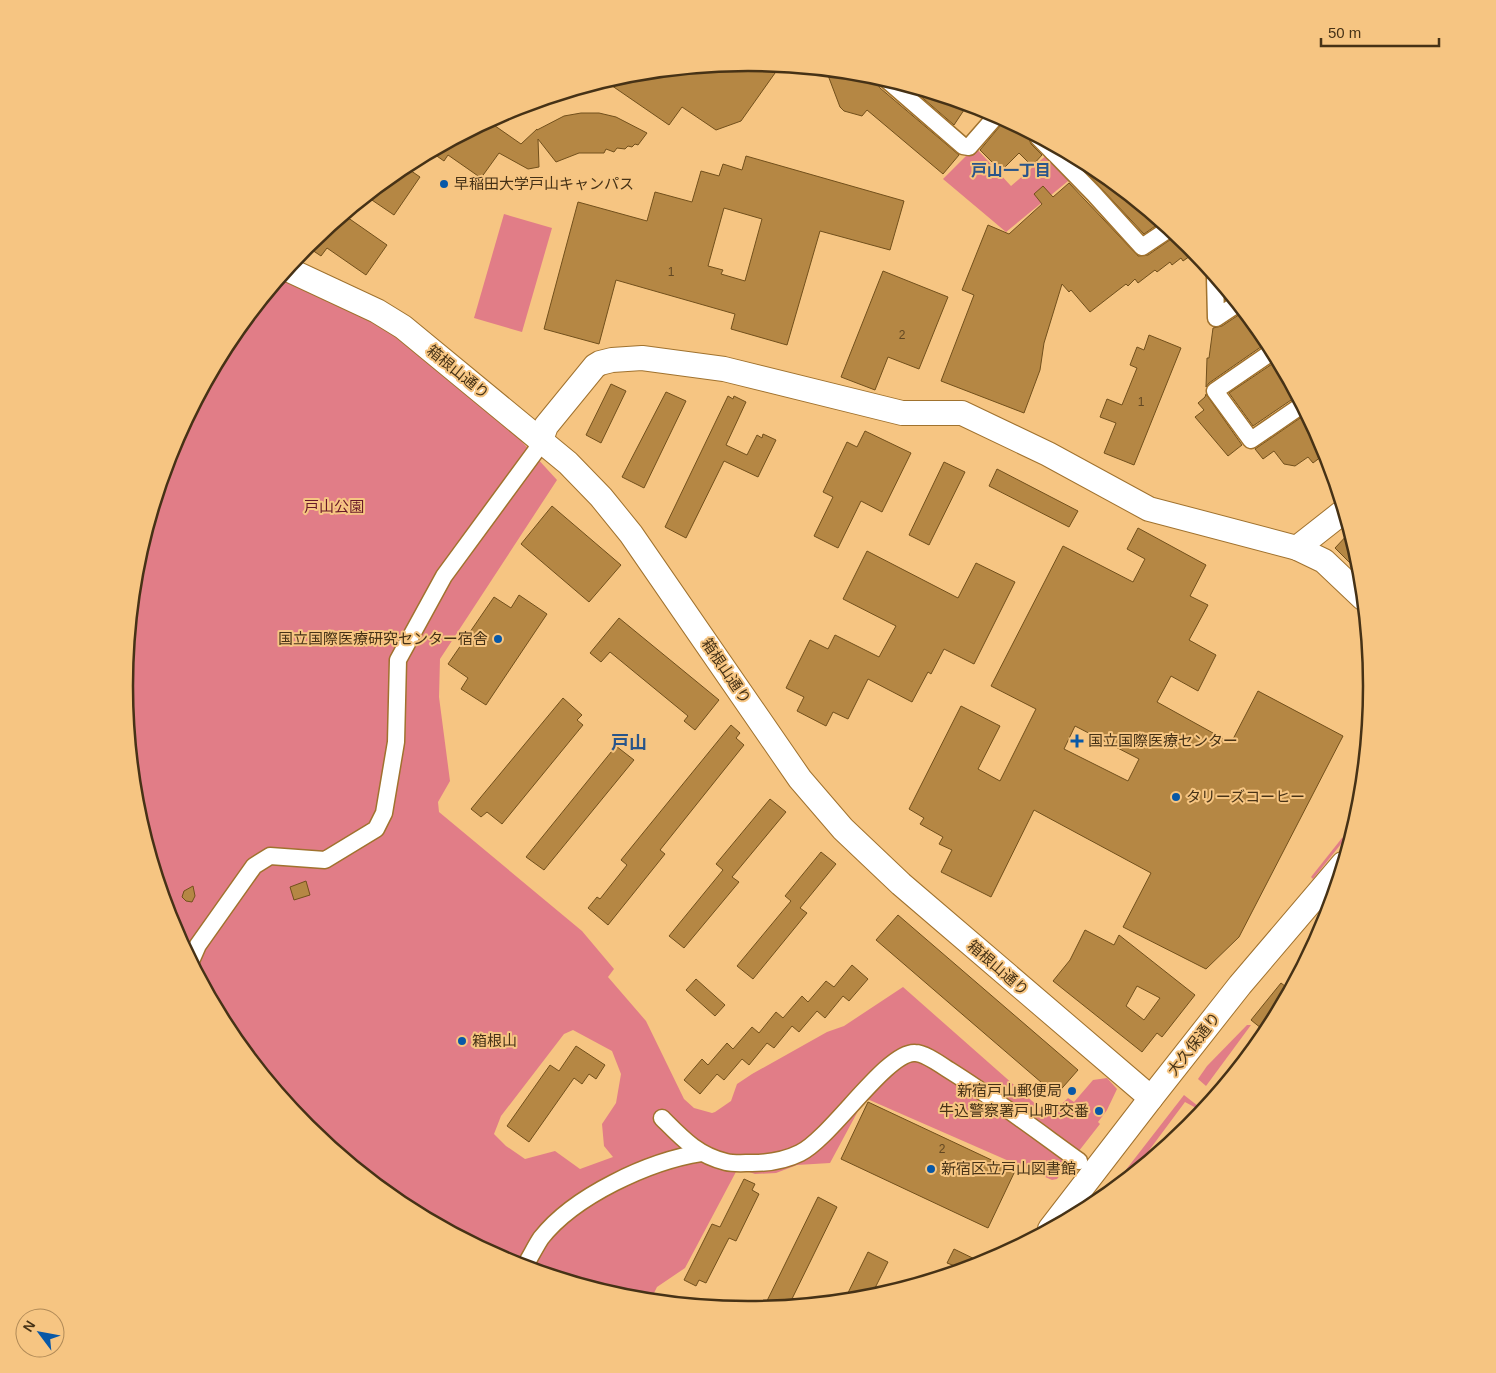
<svg xmlns="http://www.w3.org/2000/svg" width="1496" height="1373" viewBox="0 0 1496 1373" font-family="Helvetica,'Noto Sans JP',sans-serif">
<style>
.green{fill:#e17d87;fill-rule:evenodd}
.building{fill:#b58744;stroke:#72501c;fill-rule:evenodd}
.lines{fill:none;stroke-linecap:round;stroke-linejoin:round}
.street-casing{stroke:#a0722e;stroke-width:19}
.secondary-casing{stroke:#a0722e;stroke-width:26}
.street{stroke:#fff;stroke-width:16}
.secondary{stroke:#fff;stroke-width:24}
.poi-dot{fill:#0858a7;stroke:#f6c582;stroke-width:2}
.labels{text-anchor:middle;stroke-width:4;stroke-linejoin:round;paint-order:stroke}
.number-label{font-size:12px;fill:#624722}
.poi-label{font-size:15px;fill:#463216;stroke:#f6c582;text-anchor:start}
.street-label{font-size:15px;fill:#463216;stroke:#f6c582}
.park-label{font-size:15px;fill:#671828;stroke:#f6c582}
.neighbourhood-label{font-size:16px;font-weight:bold;fill:#29558a;stroke:#f6c582}
.quarter-label{font-size:18px;font-weight:bold;fill:#29558a;stroke:#f6c582}
.rim{fill:none;stroke:#463216;stroke-width:2.5}
</style>
<rect width="100%" height="100%" fill="#f6c582"/>
<!-- green -->
<g class="green">
<path d="M975 147 1011 186 1049 153 1073 177 1006 232 943 179Z"/>
<path d="M504 214 552 228 522 332 474 318Z"/>
<path d="M280 278 382 324 514 433 557 480 440 659 439 697 450 781 438 802 439 812 582 931 614 969 608 977 646 1021 684 1099 694 1108 712 1113 715 1112 731 1101 737 1084 752 1074 827 1032 844 1026 903 987 1049 1116 1068 1098 1074 1102 1093 1080 1107 1078 1117 1089 1107 1110 1098 1122 1100 1124 1057 1179 1052 1180 865 1098 830 1163 797 1165 776 1173 755 1174 738 1168 685 1268 657 1287 650 1301 626 1298 509 1263 401 1205 345 1159 280 1085 265 1077 229 1033 171 925 136 808 124 686 136 564 172 447 229 340ZM573 1030 612 1051 621 1074 616 1103 602 1124 604 1146 613 1157 580 1169 555 1151 525 1159 506 1146 494 1134 501 1116 564 1034Z"/>
<path d="M1346 836 1345 839 1313 879 1311 877 1342 838Z"/>
<path d="M1247 1025H1251L1206 1086 1198 1079 1207 1066Z"/>
<path d="M1184 1095 1198 1106 1196 1108 1185 1102 1130 1176 1113 1190 1111 1189Z"/>
</g>
<!-- building -->
<g class="building">
<path d="M748 62 780 66 741 121 716 130 682 107 669 125 605 81 627 74 671 70 678 75 683 69Z"/>
<path d="M826 70 870 75 878 77 877 83 880 88 959 155 943 174 867 110 862 116 844 111 840 107Z"/>
<path d="M910 87 968 104 954 125Z"/>
<path d="M581 113H599L616 117 647 133 638 145 635 144 632 147 628 146 625 149 617 148 614 152 606 149 604 153H579L556 162 538 139 539 167 528 169 499 153 481 178 448 155 444 161 431 152 488 121 521 144 537 129V130L564 116Z"/>
<path d="M1005 120 1018 127 1028 137 1031 144 1042 155 1032 166 1019 153 1001 171 980 150Z"/>
<path d="M1069 154 1095 168 1161 222 1144 234Z"/>
<path d="M746 156 904 201 890 250 820 231 787 345 731 329 735 314 616 280 599 344 544 329 578 202 647 221 655 192 692 202 701 171 719 176 723 164 742 170ZM724 208 762 219 745 281 721 274 723 270 708 266Z"/>
<path d="M404 166 420 177 394 215 366 196Z"/>
<path d="M1069 183 1138 256 1148 255 1177 235 1193 254 1183 261 1181 258 1172 265 1170 262 1157 272 1155 270 1138 283 1135 279 1128 286 1126 284 1090 312 1071 290 1069 292 1062 284 1044 343 1040 370 1024 413 941 381 974 295 962 290 988 225 1009 234 1042 204 1034 194 1043 186 1053 197Z"/>
<path d="M344 215 387 245 366 275 327 248 321 256 306 246Z"/>
<path d="M883 271 948 297 919 369 888 357 875 390 841 377Z"/>
<path d="M1243 312 1255 328 1256 327 1268 342 1209 383 1206 387 1207 358H1209L1213 328 1222 326Z"/>
<path d="M1149 335 1181 348 1134 465 1104 453 1116 423 1100 417 1107 399 1122 405 1137 368 1130 365 1137 347 1144 350Z"/>
<path d="M1278 360 1297 396 1253 426 1229 393Z"/>
<path d="M611 384 626 391 601 443 586 435Z"/>
<path d="M666 392 686 401 644 488 622 477Z"/>
<path d="M1206 394 1242 445 1228 456 1195 417 1204 410 1198 403 1205 397Z"/>
<path d="M728 396 733 399 734 396 746 402 726 445 747 455 757 435 762 438 763 434 776 440 758 477 724 461 686 538 665 527Z"/>
<path d="M1306 414 1326 453 1313 463 1308 457 1295 466 1284 464 1274 451 1263 459 1255 449Z"/>
<path d="M865 431 911 453 882 512 861 501 838 548 814 536 833 497 823 492 847 442 857 447Z"/>
<path d="M944 462 965 472 929 545 909 535Z"/>
<path d="M997 469 1078 511 1069 527 989 486Z"/>
<path d="M552 506 621 565 589 602 521 544Z"/>
<path d="M1138 528 1206 565 1190 596 1208 605 1189 640 1216 655 1198 691 1171 676 1157 702 1231 743 1258 691 1343 736 1239 937 1206 969 1123 927 1151 873 1034 810 991 897 941 872 952 850 939 844 943 837 920 824 924 818 909 809 961 706 1000 726 978 769 1000 781 1036 709 991 686 1063 546 1133 582 1145 559 1127 549ZM1075 726 1139 759 1128 781 1064 749Z"/>
<path d="M1350 532 1360 565 1361 574 1335 548Z"/>
<path d="M867 551 958 598 976 563 1015 582 974 664 944 649 931 674 928 672 912 702 868 679 848 719 833 712 826 726 797 711 804 697 786 688 810 640 828 649 835 635 879 657 896 626 843 599Z"/>
<path d="M519 595 547 614 486 705 461 689 468 678 448 664 494 597 511 608Z"/>
<path d="M619 618 719 700 695 730 684 721 688 716 610 652 601 662 590 653Z"/>
<path d="M563 698 582 715 577 720 583 725 502 824 487 812 481 817 471 809Z"/>
<path d="M731 725 740 733 736 738 744 745 660 850 665 854 608 925 588 908 597 897 600 899 627 865 621 860Z"/>
<path d="M616 746 634 760 544 870 526 857Z"/>
<path d="M770 799 786 812 732 877 739 882 684 948 669 936 723 870 716 864Z"/>
<path d="M821 852 836 864 800 908 807 913 753 979 737 966 791 901 785 896Z"/>
<path d="M306 881 310 895 294 900 290 887Z"/>
<path d="M193 886 195 896 192 902 186 901 182 897 184 891Z"/>
<path d="M898 915 1078 1070 1056 1095 876 940Z"/>
<path d="M1085 930 1114 945 1119 935 1195 995 1162 1037 1157 1033 1142 1052 1053 981 1070 960ZM1137 986 1160 998 1144 1020 1126 1006Z"/>
<path d="M852 965 868 979 849 1001 843 996 825 1018 817 1011 799 1032 792 1026 774 1048 767 1043 749 1065 742 1059 724 1080 717 1074 700 1094 684 1080 702 1059 708 1065 727 1043 733 1049 752 1027 759 1033 776 1012 783 1018 802 996 808 1002 826 981 834 987Z"/>
<path d="M696 979 725 1005 715 1016 686 990Z"/>
<path d="M1281 983 1290 990 1267 1033 1251 1020Z"/>
<path d="M576 1046 605 1065 596 1079 589 1074 582 1084 574 1078 529 1142 507 1126 550 1065 559 1071Z"/>
<path d="M868 1102 1015 1171 988 1228 841 1159Z"/>
<path d="M744 1179 755 1184 752 1190 759 1194 736 1241 729 1238 706 1283 699 1280 696 1286 684 1280 712 1224 720 1227Z"/>
<path d="M818 1197 837 1207 788 1307 763 1309Z"/>
<path d="M954 1249 985 1264 951 1274 955 1266 947 1263Z"/>
<path d="M868 1252 888 1262 870 1298 844 1301Z"/>
</g>
<g class="lines">
<!-- street casing -->
<g class="street-casing">
<g id="street">
<path d="M887 80 963 146 969 147 997 115"/>
<path d="M1038 137 1053 152 1059 149"/>
<path d="M1053 152 1094 194 1142 247 1169 229"/>
<path d="M1215 277 1216 318 1237 304"/>
<path d="M1273 351 1215 391 1251 440 1302 405"/>
<path d="M191 961 198 945 254 866 270 856 325 860 376 829 384 813 396 742 398 660 444 576 535 452 541 440"/>
<path d="M662 1118C682 1138 697 1155 726 1162 734 1164 744 1163 752 1163 768 1163 786 1160 800 1153 831 1138 887 1051 915 1053 925 1053 941 1065 949 1070 994 1098 1036 1130 1079 1161"/>
<path d="M524 1267C530 1258 535 1247 541 1238 574 1196 649 1161 701 1153"/>
</g>
</g>
<!-- secondary casing -->
<g class="secondary-casing">
<g id="secondary">
<path d="M287 269 377 311 403 327 568 463 601 497 631 534 800 779 843 829 901 884 1151 1098"/>
<path d="M541 440 546 426 595 366 600 363 612 360 642 358 724 369 902 413H962L1048 454 1149 509 1297 548 1324 561 1363 598"/>
<path d="M1297 548 1344 511"/>
<path d="M1050 1229 1151 1098 1240 985 1343 864"/>
</g>
</g>
<!-- street -->
<use href="#street" class="street"/>
<!-- secondary -->
<use href="#secondary" class="secondary"/>
</g>
<!-- markers -->
<g class="poi-dot">
<circle cx="444" cy="184" r="5"/>
<circle cx="498" cy="639" r="5"/>
<path d="M1074.5 733.5h5v5h5v5h-5v5h-5v-5h-5v-5h5z"/>
<circle cx="1176" cy="797" r="5"/>
<circle cx="462" cy="1041" r="5"/>
<circle cx="1072" cy="1091" r="5"/>
<circle cx="1099" cy="1111" r="5"/>
<circle cx="931" cy="1169" r="5"/>
</g>
<g class="labels">
<!-- number labels -->
<g class="number-label">
<text x="671" y="276">1</text>
<text x="902" y="339">2</text>
<text x="1141" y="406">1</text>
<text x="942" y="1153">2</text>
</g>
<!-- poi labels -->
<g class="poi-label">
<text x="454" y="189">早稲田大学戸山キャンパス</text>
<text x="488" y="644" text-anchor="end">国立国際医療研究センター宿舎</text>
<text x="1088" y="746">国立国際医療センター</text>
<text x="1186" y="802">タリーズコーヒー</text>
<text x="472" y="1046">箱根山</text>
<text x="1062" y="1096" text-anchor="end">新宿戸山郵便局</text>
<text x="1089" y="1116" text-anchor="end">牛込警察署戸山町交番</text>
<text x="941" y="1174">新宿区立戸山図書館</text>
</g>
<!-- street labels -->
<g class="street-label">
<text transform="translate(458 372) rotate(39)" y="5">箱根山通り</text>
<text transform="translate(726 671) rotate(56)" y="5">箱根山通り</text>
<text transform="translate(998 968) rotate(41)" y="5">箱根山通り</text>
<text transform="translate(1194 1044) rotate(-52)" y="5">大久保通り</text>
</g>
<!-- park labels -->
<g class="park-label">
<text x="334" y="512">戸山公園</text>
</g>
<!-- neighbourhood labels -->
<g class="neighbourhood-label">
<text x="1011" y="176">戸山一丁目</text>
</g>
<!-- quarter labels -->
<g class="quarter-label">
<text x="629" y="749">戸山</text>
</g>
</g>
<!-- crop -->
<path d="M0 0H1496V1373H0ZM133 686a615 615 0 1 1 1230 0a615 615 0 1 1-1230 0Z" fill="#f6c582" fill-rule="evenodd"/>
<path class="rim" d="M133 686a615 615 0 1 1 1230 0a615 615 0 1 1-1230 0Z"/>
<!-- north arrow -->
<g transform="translate(40 1333) rotate(302)"><circle r="24" fill="#f6c582" stroke="#b08a57"/>
<path d="M0-4L9 19L0 12L-9 19Z" fill="#0858a7"/>
<text y="-8" font-size="14" font-weight="bold" text-anchor="middle" fill="#463216">N</text>
</g>
<!-- scale -->
<path d="M1321 38v8h118v-8" fill="none" stroke="#463216" stroke-width="2.5"/>
<text x="1328" y="38" font-size="15" fill="#463216" stroke="#f6c582" stroke-width="4" paint-order="stroke">50 m</text>
</svg>
